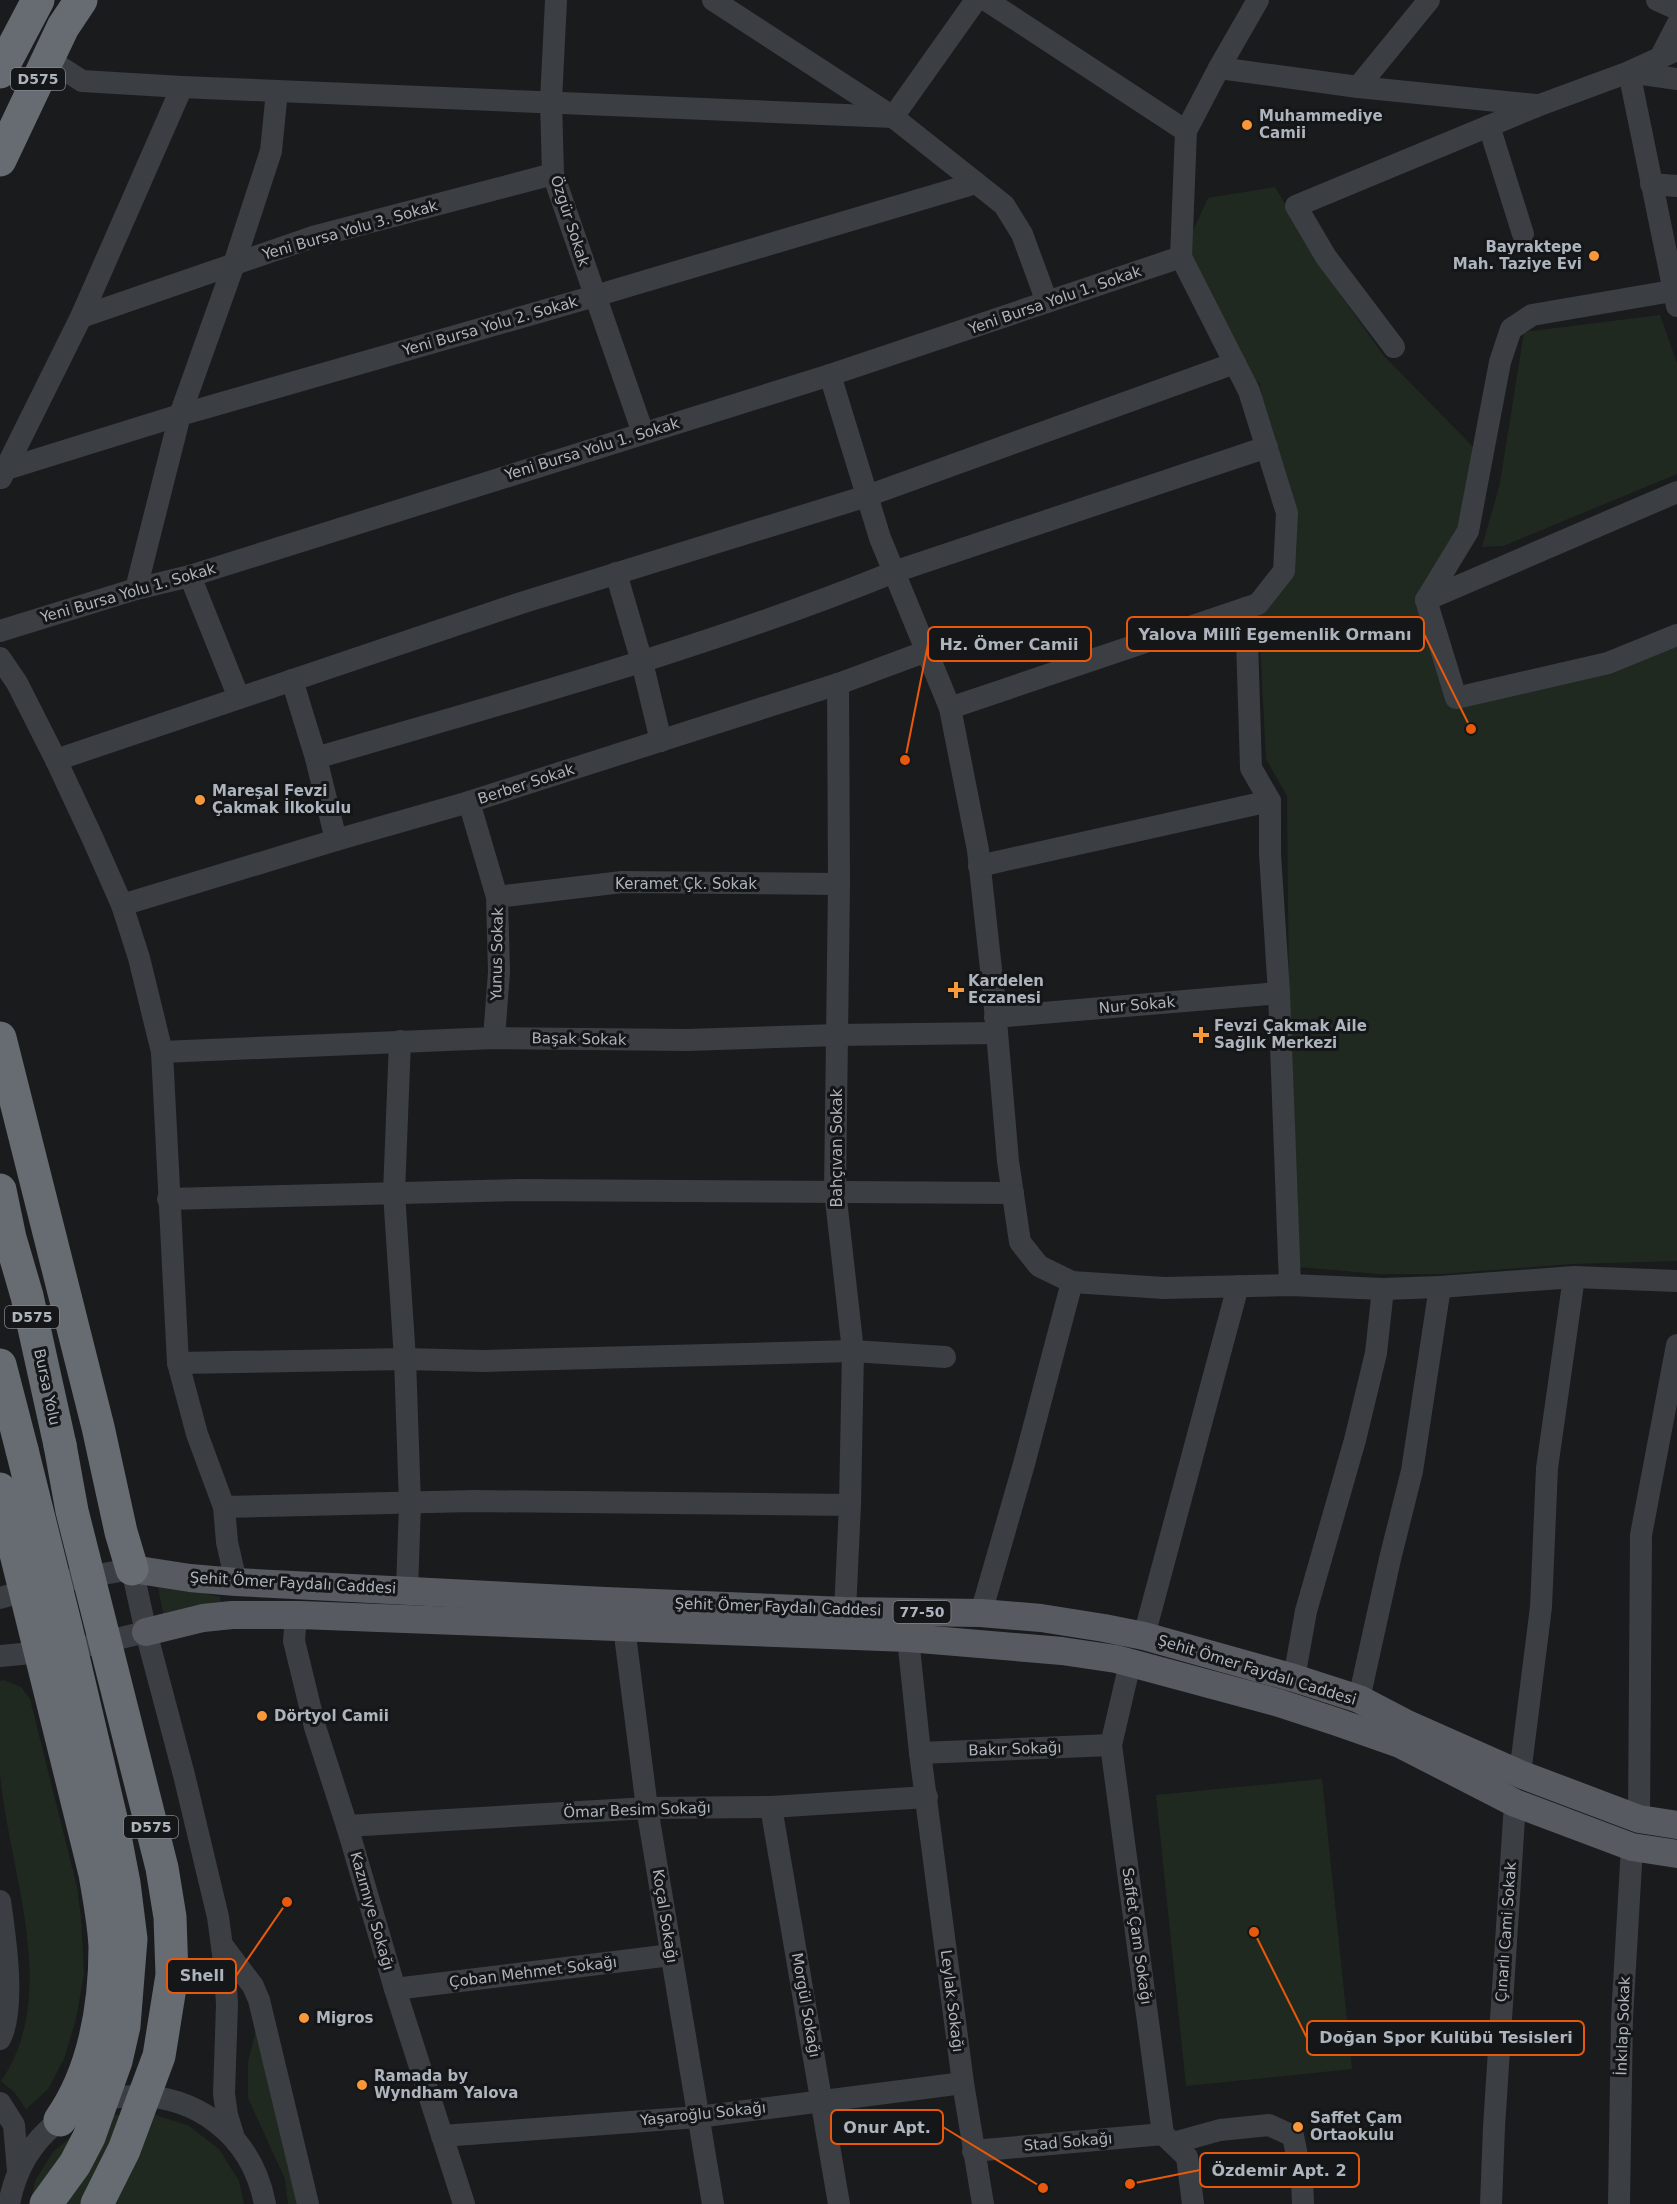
<svg xmlns="http://www.w3.org/2000/svg" width="1677" height="2204" viewBox="0 0 1677 2204" font-family="'DejaVu Sans',sans-serif">
<style>
.green{fill:#202920}
.lines{fill:none;stroke-linecap:round;stroke-linejoin:round}
.minor{stroke:#3b3e42;stroke-width:22}
.major{stroke:#575b61;stroke-width:28}
.highway{stroke:#676c73;stroke-width:33}
.highway-bridge{stroke:#676c73;stroke-width:33}
.poi-dot{fill:#f89838;stroke:#151618;stroke-width:2}
.labels{text-anchor:middle;stroke-width:6;stroke-linejoin:round;paint-order:stroke}
.shield{fill:#151618;stroke:#7f858c;stroke-width:1.5}
.shield-label{font-size:14px;font-weight:bold;fill:#adb4bd}
.poi-label{font-size:15px;font-weight:bold;fill:#adb4bd;stroke:#151618;text-anchor:start}
.street-label{font-size:15px;fill:#adb4bd;stroke:#151618}
.leader{fill:none;stroke:#e8590c;stroke-width:2}
.callout-dot{fill:#e8590c;stroke:#151618;stroke-width:2}
.callout{fill:#151618;stroke:#e8590c;stroke-width:2}
.callout-label{font-size:16px;text-anchor:middle;font-weight:bold;fill:#adb4bd}
</style>
<rect width="100%" height="100%" fill="#1a1b1d"/>
<!-- green -->
<g class="green">
<path d="M1275 187 1328 277 1384 356 1483 457 1468 531 1426 600 1456 698 1677 635V1261L1571 1264 1442 1274H1378L1299 1267 1289 1002 1287 796 1266 759 1258 604 1284 571 1260 384 1235 363 1181 257 1208 198Z"/>
<path d="M1660 315 1677 363V474L1503 546 1482 547 1500 483 1524 332Z"/>
<path d="M157 1582 220 1597 221 1602 164 1617Z"/>
<path d="M4 1680 21 1687 30 1699 77 1887 81 1919 84 1974 76 2019 64 2059 48 2089 26 2109 15 2093 1 2081C62 1993 8 1870 0 1773 0 1743 0 1711 0 1681Z"/>
<path d="M1322 1779 1352 2069 1186 2086 1156 1795Z"/>
<path d="M257 2026 300 2204H288L285 2179 248 2098V2062Z"/>
<path d="M153 2114 189 2126 219 2149 239 2181 244 2204H30L35 2181 53 2152 79 2130 115 2115Z"/>
</g>
<g class="lines">
<!-- minor -->
<g class="minor">
<path d="M556 0 551 101 553 174 643 433"/>
<path d="M713 0 893 117 1004 205 1022 234 1047 302"/>
<path d="M986 0 1186 131"/>
<path d="M1657 0 1677 9"/>
<path d="M1660 58 1677 25"/>
<path d="M48 59 82 81 182 87 893 117 976 0"/>
<path d="M1219 68 1358 87 1536 105"/>
<path d="M1677 79 1629 72 1677 306"/>
<path d="M1358 87 1429 0"/>
<path d="M1489 126 1523 234"/>
<path d="M1651 184 1677 186"/>
<path d="M1677 290 1532 315 1511 329 1500 362 1468 531 1426 600 1677 492"/>
<path d="M81 317 313 237 553 174"/>
<path d="M1394 347 1326 257 1296 206 1537 106 1629 72 1677 50"/>
<path d="M830 375 880 538 950 708 978 850 994 997 1008 1161 1020 1242 1039 1266 1072 1282 1164 1288 1290 1285 1383 1289 1440 1287 1574 1277 1677 1281"/>
<path d="M3 470 180 415 595 296 976 183"/>
<path d="M1 478 81 317 182 87"/>
<path d="M616 573 642 662 661 741"/>
<path d="M190 576 239 698"/>
<path d="M136 589 180 415 234 264 271 151 277 91"/>
<path d="M1426 600 1456 698 1608 663 1677 635"/>
<path d="M1246 608 1251 768 1270 801V854L1279 993 1290 1285"/>
<path d="M0 631 136 589 190 576 830 375 1181 257"/>
<path d="M0 658 17 683 56 760 92 837 122 905 139 958 162 1052 178 1363 197 1434 224 1507 227 1542 236 1582"/>
<path d="M292 680 316 758 336 840"/>
<path d="M838 684 839 884 835 1191 853 1351 850 1505 845 1611"/>
<path d="M950 708 1258 604 1284 571 1287 513 1249 391 1181 257 1186 131 1219 68 1258 0"/>
<path d="M316 758C510 701 707 648 894 572L1267 447"/>
<path d="M56 760 521 603 867 496 1235 363"/>
<path d="M469 802 497 897 499 972 494 1038"/>
<path d="M979 866 1270 801"/>
<path d="M497 897 622 882 839 884"/>
<path d="M122 905 336 840 469 802 838 684 927 651"/>
<path d="M995 1017 1279 993"/>
<path d="M400 1041 394 1193 405 1359 410 1504 407 1590"/>
<path d="M162 1052 494 1038 687 1040 837 1035 997 1033"/>
<path d="M168 1199 519 1190 1013 1193"/>
<path d="M178 1363 405 1359 483 1361 853 1351 945 1357"/>
<path d="M224 1507 473 1501 850 1505"/>
<path d="M74 1579 132 1569 146 1632 91 1645"/>
<path d="M0 1598 39 1587"/>
<path d="M981 1613 1024 1464 1072 1282"/>
<path d="M300 1615 295 1628 294 1641 315 1727 347 1826 395 1989 464 2204"/>
<path d="M624 1627 647 1808 713 2204"/>
<path d="M146 1632 184 1775 218 1917 225 1969 227 2005 224 2094 227 2115 234 2138"/>
<path d="M1144 1636 1238 1286"/>
<path d="M908 1638 920 1753 963 2083 983 2204"/>
<path d="M0 1656 52 1651"/>
<path d="M1138 1664 1128 1672 1111 1745 1163 2134 1187 2157 1193 2204"/>
<path d="M1294 1678 1306 1611 1355 1440 1376 1353 1383 1289"/>
<path d="M1359 1699 1390 1559 1412 1471 1440 1287"/>
<path d="M920 1753 1111 1745"/>
<path d="M1520 1774 1541 1607 1547 1468 1574 1277"/>
<path d="M771 1807 839 2204"/>
<path d="M1639 1819 1641 1535 1677 1345"/>
<path d="M347 1826 647 1808 771 1807 927 1797"/>
<path d="M0 1901C5 1936 16 2008 0 2039"/>
<path d="M222 1945 253 1986 259 2000 308 2204"/>
<path d="M395 1989 671 1955"/>
<path d="M0 2103 14 2125 18 2171"/>
<path d="M442 2136 698 2117 963 2083"/>
<path d="M1173 2143 1220 2130 1269 2125 1293 2136 1302 2180 1303 2204"/>
<path d="M973 2151 1163 2134"/>
<path d="M9 2204C36 2060 237 2060 265 2204"/>
<path d="M1491 2204 1494 2127 1515 1803"/>
<path d="M1619 2204 1622 2018 1632 1847"/>
</g>
<!-- major -->
<g class="major">
<path d="M132 1569 190 1578 236 1582 605 1601 845 1611 981 1613 1041 1618 1104 1628 1144 1636 1294 1678 1359 1699 1405 1723 1520 1774 1639 1819 1677 1825"/>
<path d="M146 1632 203 1618 232 1615H300L908 1638 1062 1651 1116 1659 1279 1703 1337 1722 1400 1744 1515 1803 1632 1847 1677 1854"/>
</g>
<!-- highway -->
<g class="highway">
<path d="M0 72 38 0"/>
<path d="M0 160 63 27 81 0"/>
<path d="M0 1038 98 1427 121 1532 132 1569"/>
<path d="M0 1190 10 1238 27 1296 60 1445"/>
<path d="M0 1365 22 1450"/>
<path d="M0 1489 95 1874C99 1898 104 1923 105 1947 105 2006 94 2072 60 2120"/>
</g>
<!-- highway-bridge -->
<g class="highway-bridge">
<path d="M60 1445 72 1511 162 1868 170 1917 172 1975 159 2056 124 2150 97 2204"/>
<path d="M22 1450 67 1631 114 1831 124 1883 131 1939 124 2026 116 2061 89 2137 75 2164 46 2204"/>
</g>
</g>
<!-- markers -->
<g class="poi-dot">
<circle cx="1247" cy="125" r="6"/>
<circle cx="1594" cy="256" r="6"/>
<circle cx="200" cy="800" r="6"/>
<path d="M953 981h6v6h6v6h-6v6h-6v-6h-6v-6h6z"/>
<path d="M1198 1026h6v6h6v6h-6v6h-6v-6h-6v-6h6z"/>
<circle cx="262" cy="1716" r="6"/>
<circle cx="304" cy="2018" r="6"/>
<circle cx="362" cy="2085" r="6"/>
<circle cx="1298" cy="2127" r="6"/>
</g>
<g class="labels">
<!-- shield labels -->
<g class="shield">
<rect x="11" y="68" width="54" height="22" rx="4.5"/>
<rect x="5" y="1306" width="54" height="22" rx="4.5"/>
<rect x="893.5" y="1601" width="57" height="22" rx="4.5"/>
<rect x="124" y="1816" width="54" height="22" rx="4.5"/>
</g>
<g class="shield-label">
<text x="38" y="84">D575</text>
<text x="32" y="1322">D575</text>
<text x="922" y="1617">77-50</text>
<text x="151" y="1832">D575</text>
</g>
<!-- poi labels -->
<g class="poi-label">
<text x="1259" y="121">Muhammediye<tspan x="1259" dy="17">Camii</tspan></text>
<text x="1582" y="252" text-anchor="end">Bayraktepe<tspan x="1582" dy="17">Mah. Taziye Evi</tspan></text>
<text x="212" y="796">Mareşal Fevzi<tspan x="212" dy="17">Çakmak İlkokulu</tspan></text>
<text x="968" y="986">Kardelen<tspan x="968" dy="17">Eczanesi</tspan></text>
<text x="1214" y="1031">Fevzi Çakmak Aile<tspan x="1214" dy="17">Sağlık Merkezi</tspan></text>
<text x="274" y="1721">Dörtyol Camii</text>
<text x="316" y="2023">Migros</text>
<text x="374" y="2081">Ramada by<tspan x="374" dy="17">Wyndham Yalova</tspan></text>
<text x="1310" y="2123">Saffet Çam<tspan x="1310" dy="17">Ortaokulu</tspan></text>
</g>
<!-- street labels -->
<g class="street-label">
<text transform="translate(570 221) rotate(72)" y="5">Özgür Sokak</text>
<text transform="translate(350 230) rotate(-16)" y="5">Yeni Bursa Yolu 3. Sokak</text>
<text transform="translate(1055 300) rotate(-19)" y="5">Yeni Bursa Yolu 1. Sokak</text>
<text transform="translate(490 326) rotate(-16)" y="5">Yeni Bursa Yolu 2. Sokak</text>
<text transform="translate(592 449) rotate(-17)" y="5">Yeni Bursa Yolu 1. Sokak</text>
<text transform="translate(128 593) rotate(-16)" y="5">Yeni Bursa Yolu 1. Sokak</text>
<text transform="translate(526 784) rotate(-18)" y="5">Berber Sokak</text>
<text x="686" y="889">Keramet Çk. Sokak</text>
<text transform="translate(497 954) rotate(-89)" y="5">Yunus Sokak</text>
<text transform="translate(1137 1005) rotate(-5)" y="5">Nur Sokak</text>
<text transform="translate(579 1039) rotate(1)" y="5">Başak Sokak</text>
<text transform="translate(837 1148) rotate(-90)" y="5">Bahçıvan Sokak</text>
<text transform="translate(47 1387) rotate(78)" y="5">Bursa Yolu</text>
<text transform="translate(293 1583) rotate(3)" y="5">Şehit Ömer Faydalı Caddesi</text>
<text transform="translate(778 1607) rotate(2)" y="5">Şehit Ömer Faydalı Caddesi</text>
<text transform="translate(1257 1670) rotate(17)" y="5">Şehit Ömer Faydalı Caddesi</text>
<text transform="translate(1015 1749) rotate(-2)" y="5">Bakır Sokağı</text>
<text transform="translate(637 1810) rotate(-2)" y="5">Ömar Besim Sokağı</text>
<text transform="translate(372 1911) rotate(74)" y="5">Kazımıye Sokağı</text>
<text transform="translate(665 1916) rotate(81)" y="5">Koçal Sokağı</text>
<text transform="translate(1506 1932) rotate(-86)" y="5">Çınarlı Cami Sokak</text>
<text transform="translate(1137 1936) rotate(82)" y="5">Saffet Çam Sokağı</text>
<text transform="translate(533 1972) rotate(-7)" y="5">Çoban Mehmet Sokağı</text>
<text transform="translate(952 2001) rotate(83)" y="5">Leylak Sokağı</text>
<text transform="translate(806 2005) rotate(80)" y="5">Morgül Sokağı</text>
<text transform="translate(1623 2026) rotate(-88)" y="5">İnkılap Sokak</text>
<text transform="translate(703 2114) rotate(-6)" y="5">Yaşaroğlu Sokağı</text>
<text transform="translate(1068 2142) rotate(-5)" y="5">Stad Sokağı</text>
</g>
</g>
<!-- callouts -->
<path class="leader" d="M1471 729L1424 634M905 760L928 644M287 1902L236 1976M1254 1932L1307 2038M1043 2188L943 2127M1130 2184L1200 2170"/>
<g class="callout-dot">
<circle cx="1471" cy="729" r="6"/>
<circle cx="905" cy="760" r="6"/>
<circle cx="287" cy="1902" r="6"/>
<circle cx="1254" cy="1932" r="6"/>
<circle cx="1043" cy="2188" r="6"/>
<circle cx="1130" cy="2184" r="6"/>
</g>
<g class="callout">
<rect x="1127" y="617" width="297" height="34" rx="6"/>
<rect x="928" y="627" width="163" height="34" rx="6"/>
<rect x="167" y="1959" width="69" height="34" rx="6"/>
<rect x="1307" y="2021" width="277" height="34" rx="6"/>
<rect x="831" y="2110" width="112" height="34" rx="6"/>
<rect x="1200" y="2153" width="159" height="34" rx="6"/>
</g>
<g class="callout-label">
<text x="1275" y="640">Yalova Millî Egemenlik Ormanı</text>
<text x="1009" y="650">Hz. Ömer Camii</text>
<text x="202" y="1981">Shell</text>
<text x="1446" y="2043">Doğan Spor Kulübü Tesisleri</text>
<text x="887" y="2133">Onur Apt.</text>
<text x="1279" y="2176">Özdemir Apt. 2</text>
</g>
</svg>
